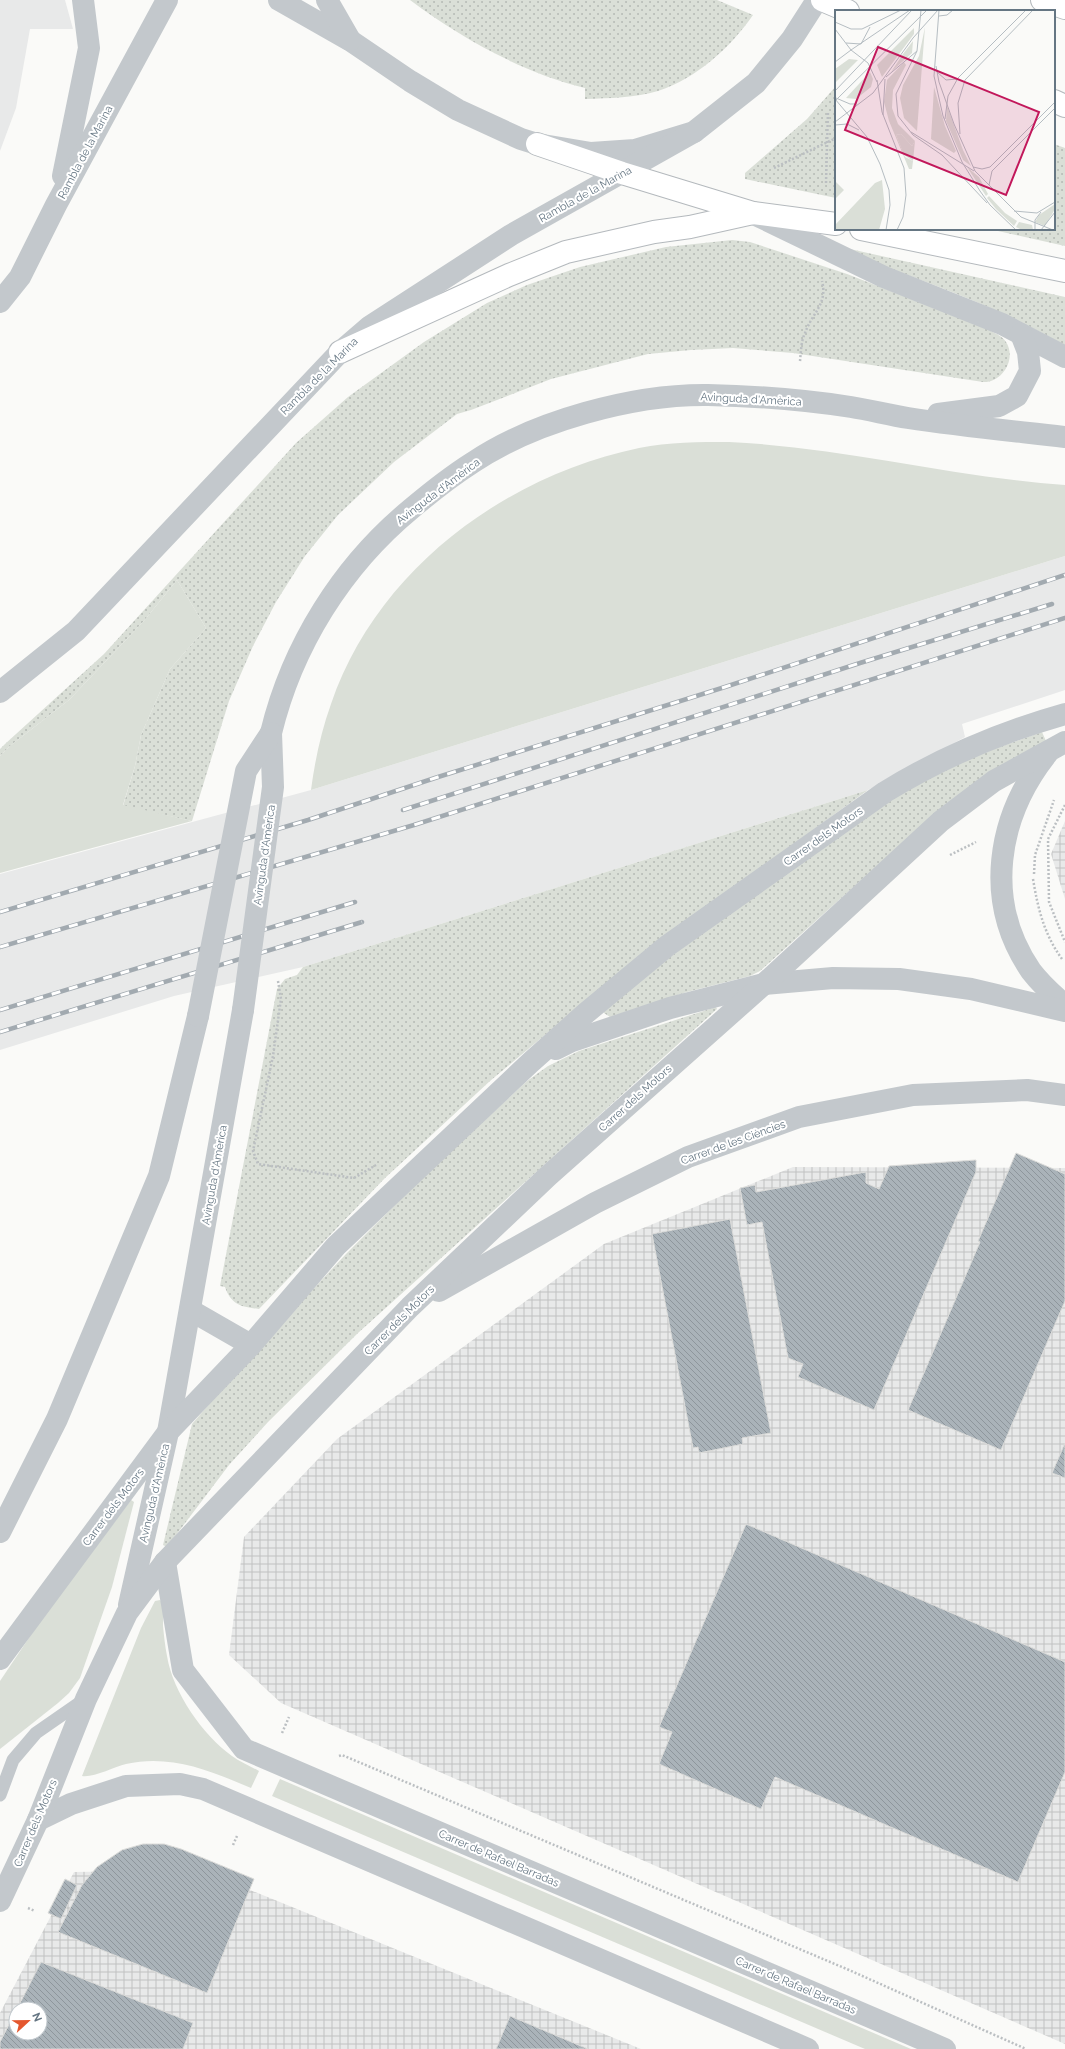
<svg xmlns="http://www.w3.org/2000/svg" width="1065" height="2049" viewBox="0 0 1065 2049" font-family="Raleway,sans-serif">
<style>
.built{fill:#e8e9e9}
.industrial{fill:url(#industrial-grid);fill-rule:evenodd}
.grass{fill:url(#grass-dots)}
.garden{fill:#dadfd7}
.building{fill:url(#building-back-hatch);stroke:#dcdcda}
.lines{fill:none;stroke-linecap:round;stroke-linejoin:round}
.motorway-casing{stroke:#b4b9bd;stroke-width:24}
.path{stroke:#bbbfc2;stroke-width:2.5;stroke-dasharray:2 2;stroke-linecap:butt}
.service{stroke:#c3c8cc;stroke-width:13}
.minor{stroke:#c3c8cc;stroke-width:22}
.tertiary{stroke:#c3c8cc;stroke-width:22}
.motorway{stroke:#fff;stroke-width:22}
.rail-casing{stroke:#a2aab0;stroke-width:4.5}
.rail{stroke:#fff;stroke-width:3;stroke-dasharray:9;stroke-linecap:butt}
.minor-bridge{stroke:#c3c8cc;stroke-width:22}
.labels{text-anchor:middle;stroke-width:4;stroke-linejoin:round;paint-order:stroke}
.street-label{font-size:11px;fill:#657683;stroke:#fff}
.inset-road{fill:none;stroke:#b5bdc2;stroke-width:1}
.view{fill:#c2185b;fill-opacity:0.15;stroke:#c2185b;stroke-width:2}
.inset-edge{fill:none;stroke:#657683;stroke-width:2}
</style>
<defs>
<pattern id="industrial-grid" width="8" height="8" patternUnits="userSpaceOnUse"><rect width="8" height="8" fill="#e8e9e9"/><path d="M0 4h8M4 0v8" fill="none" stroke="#c0c1c2"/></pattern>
<pattern id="grass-dots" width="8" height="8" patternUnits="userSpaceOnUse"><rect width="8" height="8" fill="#dadfd7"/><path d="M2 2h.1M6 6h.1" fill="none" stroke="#b4b9b4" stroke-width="1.8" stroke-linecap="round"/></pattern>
<pattern id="building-back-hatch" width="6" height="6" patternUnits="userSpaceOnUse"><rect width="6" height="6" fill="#aab3b9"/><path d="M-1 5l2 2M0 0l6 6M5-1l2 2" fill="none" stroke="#8e969c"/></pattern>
</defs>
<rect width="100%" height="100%" fill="#fafaf8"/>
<!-- built -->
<g class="built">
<path d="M0 0H65L73 29H30L16 108 0 151Z"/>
<path d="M1065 556V690L962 724 965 737 868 790 303 967 174 996 0 1050V874L311 790Z"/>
</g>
<!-- industrial -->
<g class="industrial">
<path d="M1065 821V899L1051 854Z"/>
<path d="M793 1167 1065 1168V2044L281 1703 229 1655 244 1537 337 1439 604 1244Z"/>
<path d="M201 1870 641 2049H0V2013L74 1872ZM16 2009H40V2033H16Z"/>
</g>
<!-- grass -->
<g class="grass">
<path d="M410 0H717L753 15C731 47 696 79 658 91 635 98 610 98 585 99V88C523 73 461 38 410 0Z"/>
<path d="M836 86V198L745 179V173L807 119Z"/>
<path d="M1054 144 1065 148V246L989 229H1054Z"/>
<path d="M732 240 750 242 847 274 983 327C990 331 1002 335 1006 342 1017 359 1002 383 983 382L793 353 733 348 691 350 648 354 551 379 471 410 457 414 394 462 338 515 305 556 276 602 253 646 229 701 192 821 123 806 135 766 141 735 170 669 206 628 177 580 143 622 69 700 10 746 0 756V749L5 744 104 654 296 443 348 397 424 342 487 303 527 285 580 267 666 247Z"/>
<path d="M841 247 1065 297V346C995 304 916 279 841 250Z"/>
<path d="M1042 732 1046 741 888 856 760 971 750 976 687 992 610 1017 604 1013V1010L684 946 895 797 958 762Z"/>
<path d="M868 790 638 957 490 1081 385 1178 259 1309C242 1307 231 1305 225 1287L220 1286 277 989 285 979 297 975 303 967Z"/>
<path d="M716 1007 717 1009 358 1333 268 1422 229 1465 167 1547 163 1545 192 1424 256 1350 346 1254 428 1172 527 1081 548 1066 579 1051Z"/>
</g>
<!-- garden -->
<g class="garden">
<path d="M729 442C842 447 952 477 1065 485V556L311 790C315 760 321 732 331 704 376 571 504 476 639 448 669 442 699 442 729 442Z"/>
<path d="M177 580 206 628 170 669 141 735 135 766 123 805 192 821 0 873V756L10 746 69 700 143 622Z"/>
<path d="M131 1500 134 1502 112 1587 80 1678 69 1693 58 1703 0 1749V1681L41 1620Z"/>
<path d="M160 1600 162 1602C164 1610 163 1618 163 1626 164 1636 165 1646 167 1656 173 1693 203 1735 232 1756 240 1762 250 1766 259 1771L251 1788C211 1771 171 1754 126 1764 114 1767 93 1778 82 1776L141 1628 155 1601Z"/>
<path d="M280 1779 911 2049H865L272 1796Z"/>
</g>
<!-- building -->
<g class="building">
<path d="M1016 1153 1065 1174V1301L1001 1450 908 1410 980 1242 978 1241Z"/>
<path d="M976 1160V1172L874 1410 798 1377 803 1364 788 1358 762 1222 747 1225 740 1188 755 1185 756 1192 866 1172V1183L879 1189 889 1166Z"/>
<path d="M730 1219 771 1433 742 1438 743 1444 699 1453 698 1447 693 1448 652 1234Z"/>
<path d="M1065 1443V1478L1052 1473Z"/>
<path d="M746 1524 1065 1662V1772L1018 1882 775 1777 761 1809 659 1764 672 1732 659 1727Z"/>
<path d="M143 1844H164L181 1849 254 1879 207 1993 58 1932 82 1885 97 1867 122 1850Z"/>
<path d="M65 1879 77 1885 61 1919 48 1913Z"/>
<path d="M41 1962 193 2023 183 2049H0V2042L16 2011V2033H40V2009H17Z"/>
<path d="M510 2016 588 2049H496Z"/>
</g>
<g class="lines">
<!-- motorway casing -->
<g class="motorway-casing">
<g id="motorway">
<path d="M822 0 848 11"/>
<path d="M1042 0 1065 8"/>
<path d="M1054 101 1065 106"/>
<path d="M537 144 622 173 753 213 836 224"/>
<path d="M861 229 1065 271"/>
<path d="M340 352 509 275 566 252 654 232 690 227 753 213"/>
</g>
</g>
<!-- path -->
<g class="path">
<path d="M774 168 836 138"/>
<path d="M826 183 828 111"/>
<path d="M800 361C801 352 801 341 805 333 812 313 828 304 822 281"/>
<path d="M1065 805 1048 839 1049 902 1065 942"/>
<path d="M950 855 976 842"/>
<path d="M1034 874 1035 855 1054 800"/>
<path d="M1033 879C1038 909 1044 934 1062 959"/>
<path d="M278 981 281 999 273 1056 253 1151 258 1164 354 1178 376 1165"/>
<path d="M282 1733 289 1717"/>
<path d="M339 1756 342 1755 849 1970 1026 2049"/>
<path d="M233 1845 237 1836"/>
<path d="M28 1908 35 1911"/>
</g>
<!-- service -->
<path class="service" d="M0 1795 13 1760 36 1733 85 1699"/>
<!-- minor -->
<g class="minor">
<path d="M756 215 884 277 1002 324 1065 357"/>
<path d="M938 414 999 406 1017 396 1030 371 1028 352 1021 334"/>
<path d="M271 733C292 646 342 566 411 509 430 493 450 477 472 463 534 421 634 394 708 395 756 396 805 400 851 407 870 410 889 415 908 418 960 426 1013 431 1065 437"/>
<path d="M1047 754C997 817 983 901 1031 971 1041 984 1053 995 1065 1005"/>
<path d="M556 1049 572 1041 670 1008 764 984 833 978 899 979 971 989 1065 1011"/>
<path d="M439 1291 595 1203 688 1157 799 1117 913 1095 1027 1090 1065 1095"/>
<path d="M190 1310 251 1345"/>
<path d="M0 1532 57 1419 159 1176 198 1016"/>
<path d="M165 1562 183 1670 244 1749 945 2049"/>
<path d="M129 1605 168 1432 243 1010"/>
<path d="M0 1659 168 1432 251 1345 336 1246 531 1062 586 1013 667 946 885 792C942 757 1001 732 1065 714"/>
<path d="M38 1820 71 1804 126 1786 180 1784 203 1789 808 2049"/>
<path d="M0 1901 38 1820 86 1699 127 1613 165 1562 410 1307 548 1176 764 984 941 821 994 781 1065 742"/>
</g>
<!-- tertiary -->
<g class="tertiary">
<path d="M279 0 351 41 410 81 458 110 521 139 537 144 591 153 635 150 694 132 756 83 792 39 817 0"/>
<path d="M327 0 350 40"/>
<path d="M63 176 89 48 83 0"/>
<path d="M0 302 20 277 56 205 167 0"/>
<path d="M0 692 76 631 340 352 369 327 511 235 694 132"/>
</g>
<!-- motorway -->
<use href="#motorway" class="motorway"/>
<!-- rail casing -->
<g class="rail-casing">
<g id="rail">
<path d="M403 810 860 663 1052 604"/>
<path d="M0 912 308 820 438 777 725 687 1065 575"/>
<path d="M0 947 414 825 1065 618"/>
<path d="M0 1010 355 902"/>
<path d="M0 1032 362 922"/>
</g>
</g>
<!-- rail -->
<use href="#rail" class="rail"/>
<!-- minor-bridge -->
<g class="minor-bridge">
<path d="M243 1010 273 787 271 733"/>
<path d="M198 1016 246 771 271 733"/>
</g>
</g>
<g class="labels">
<!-- street labels -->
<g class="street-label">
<text transform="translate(85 152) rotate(-62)" y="4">Rambla de la Marina</text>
<text transform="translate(585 194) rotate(-29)" y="4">Rambla de la Marina</text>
<text transform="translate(319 376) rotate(-45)" y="4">Rambla de la Marina</text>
<text transform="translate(751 399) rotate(3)" y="4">Avinguda d'Amèrica</text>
<text transform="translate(438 491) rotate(-37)" y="4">Avinguda d'Amèrica</text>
<text transform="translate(823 836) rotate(-35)" y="4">Carrer dels Motors</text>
<text transform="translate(264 855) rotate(-82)" y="4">Avinguda d'Amèrica</text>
<text transform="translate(635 1098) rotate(-42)" y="4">Carrer dels Motors</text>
<text transform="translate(733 1142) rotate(-20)" y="4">Carrer de les Ciències</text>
<text transform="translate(214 1175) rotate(-80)" y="4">Avinguda d'Amèrica</text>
<text transform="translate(399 1320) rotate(-45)" y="4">Carrer dels Motors</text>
<text transform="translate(154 1493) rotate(-77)" y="4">Avinguda d'Amèrica</text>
<text transform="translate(113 1507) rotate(-53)" y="4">Carrer dels Motors</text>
<text transform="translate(35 1823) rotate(-67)" y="4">Carrer dels Motors</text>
<text transform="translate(499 1858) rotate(23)" y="4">Carrer de Rafael Barradas</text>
<text transform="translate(796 1985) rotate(23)" y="4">Carrer de Rafael Barradas</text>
</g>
</g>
<!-- overview -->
<g transform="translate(835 10)">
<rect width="220" height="220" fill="#fafaf8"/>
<path d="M79 18V24L47 67 42 55ZM78 31 77 43 56 62 68 44ZM14 49 23 50 0 73V59ZM69 52 71 55 58 80 57 98 63 114 80 131 77 136 66 124 61 125 70 147 78 151 77 159H74L54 111 49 92 52 70ZM35 62 38 69 36 77 21 89 11 88ZM99 77 110 116 121 141 119 143 96 129ZM112 96 128 140 136 156 128 150 111 111Z" fill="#dadfd7"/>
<path d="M90 17 82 121 69 108 65 88 68 75 84 46ZM66 124 77 136 80 131 78 151 69 145 61 125ZM132 157 144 167 153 184 151 186ZM47 170 50 199 44 220H0V215L40 173ZM0 171 9 180 0 189ZM154 186 170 203 182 211 179 216 161 199 152 188ZM220 194V199L210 216 200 212 204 205ZM184 212 197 215 198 220 185 219 181 217Z" fill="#dadfd7"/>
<path class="inset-road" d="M86 0 82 41 61 84 63 106 78 125 107 145 152 193M104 0 99 66 108 106 127 152 145 181 155 195 181 220M104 6 112 5 118 0M0 12 16 19H27L66 0M0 19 16 40 33 53 42 72M11 33 26 34 35 17M16 40 75 0M0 52 16 40M101 56 104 72 119 114 140 161 186 207 218 220M102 62 111 70 122 69M51 67 82 41M42 70 47 102 69 158 71 185 68 207 62 220M0 81 77 0M38 83 78 28 103 0M1 88 15 94H22M0 89 32 127 45 154 54 180 55 195 51 220M0 91 92 0M48 105 50 69M110 109 113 86 123 68 191 0M0 112 38 83M0 115 12 114 24 120M76 122 139 161M125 124 123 93 130 70 198 0M138 157 147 159 155 157 220 92M154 175 157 161 220 98M179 201 202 203 220 192M200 220V210L206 202M206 220 220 202"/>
<path class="view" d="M43 37 204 102 171 185 10 120Z"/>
<rect width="220" height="220" class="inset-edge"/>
</g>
<!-- north arrow -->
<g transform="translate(28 2021) rotate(68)"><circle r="19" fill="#ffffff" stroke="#c1c8cd"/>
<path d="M0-3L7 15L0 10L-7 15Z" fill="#e4572e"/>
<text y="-6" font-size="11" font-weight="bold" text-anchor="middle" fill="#657683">N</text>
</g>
</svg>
